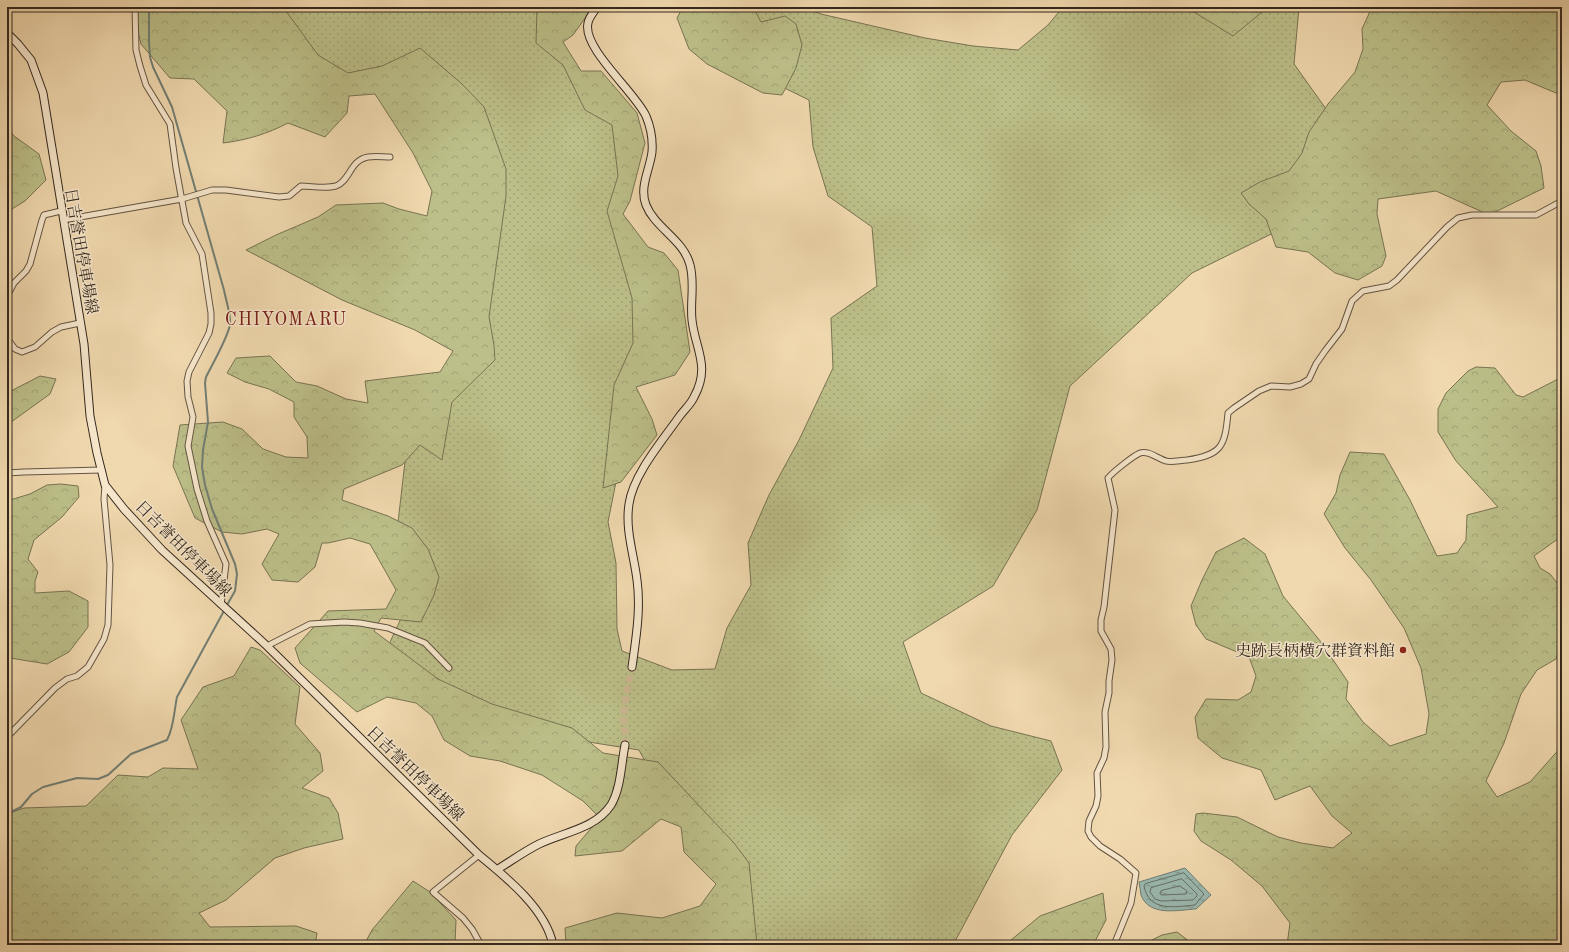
<svg xmlns="http://www.w3.org/2000/svg" width="1569" height="952" viewBox="0 0 1569 952" font-family="'Old Standard TT','Noto Serif JP',serif">
<style>
.grass{fill:url(#grass-dots);stroke:#787453}
.forest{fill:url(#forest-crowns);stroke:#787453}
.water{fill:url(#water-ripples);stroke:#727f75}
.lines{fill:none;stroke-linecap:round;stroke-linejoin:round}
.shore{stroke:#687066;stroke-width:1}
.stream{stroke:#727f75;stroke-width:2}
.secondary-tunnel{stroke:#cbb692;stroke-width:7;stroke-dasharray:7 3.5;stroke-linecap:butt}
.street-casing{stroke:#635442;stroke-width:7}
.secondary-casing{stroke:#34281d;stroke-width:9}
.street{stroke:#f6e6cb;stroke-width:5}
.secondary{stroke:#f6e6cb;stroke-width:7}
.poi-dot{fill:#8f2418;stroke:#f6e6cb;stroke-width:1.5}
.labels{text-anchor:middle;stroke-width:3;stroke-linejoin:round;paint-order:stroke}
.street-label{font-size:16px;fill:#34281d;stroke:#f6e6cb}
.poi-label{font-size:16px;fill:#34281d;stroke:#f6e6cb;text-anchor:end}
.quarter-label{font-size:18px;letter-spacing:1px;fill:#7a1f14;stroke:#f6e6cb}
</style>
<defs>
<pattern id="grass-dots" width="8" height="8" patternUnits="userSpaceOnUse"><rect width="8" height="8" fill="#bcbf89"/><path d="M2 2h.1M6 6h.1" fill="none" stroke="#a2a476" stroke-width="1.8" stroke-linecap="round"/></pattern>
<pattern id="forest-crowns" width="20" height="18" patternUnits="userSpaceOnUse"><rect width="20" height="18" fill="#bcbf89"/><path d="M2 6a3 3 0 1 1 6 0M12 15a3 3 0 1 1 6 0" fill="none" stroke="#a2a476"/></pattern>
<pattern id="water-ripples" width="26" height="14" patternUnits="userSpaceOnUse"><rect width="26" height="14" fill="#9bb9b0"/><path d="M2 4q2-2 4 0t4 0M15 11q2-2 4 0t4 0" fill="none" stroke="#7f968f"/></pattern>
</defs>
<rect width="100%" height="100%" fill="#f1d9af"/>
<filter id="stains"><feTurbulence type="fractalNoise" baseFrequency=".005" numOctaves="4"/><feColorMatrix values="0 0 0 0 .2 0 0 0 0 .09 0 0 0 0 .02 0 0 0 .5 -.17"/></filter>
<radialGradient id="worn" r=".72"><stop offset=".6" stop-color="#630" stop-opacity="0"/><stop offset="1" stop-color="#630" stop-opacity=".3"/></radialGradient>
<!-- grass -->
<path class="grass" d="M266 7H567L551 42 631 140 617 207 634 249 641 357 608 522 616 563 617 629 622 651 672 670 715 669 727 628 751 585 748 543 769 495 799 440 833 368 831 318 877 286 872 227 828 196 813 147 809 100 766 79 744 7H801L821 14 925 38 973 46 1018 50 1048 25 1063 7H1299L1294 64 1356 151 1320 210 1192 273 1070 386 1037 510 993 586 903 642 921 693 991 726 1051 741 1062 770 1012 835 953 945H744L734 901 661 791 639 750 576 740 540 732 384 655 412 595 397 531 408 436 465 363 440 93 322 84Z"/>
<!-- forest -->
<g class="forest">
<path d="M132 7H283L318 55 348 73 382 66 420 48 462 84 484 107 506 169V196L489 317 494 345 495 360 452 402 442 460 420 445 402 465 344 489 342 500 388 516 412 528 428 549 439 577 434 595 421 622 381 618 374 631 438 679 492 704 572 728 603 753 658 762 734 843 749 863 757 945H566L565 928 617 913 662 918 700 906 716 884 684 852 681 827 661 819 622 851 575 856 576 846 600 818 583 801 542 775 500 761 470 756 444 740 432 716 416 703 387 697 357 712 300 663 295 648 328 611 386 609 396 590 370 544 350 538 328 543H322L315 567 298 582 272 580 262 564 279 534 267 529 242 534 222 532 195 518 173 466 180 425 223 422 242 429 263 449 286 457 308 458 307 437 294 417V402L269 389 245 382 227 373 236 358 270 356 296 382 317 386 346 399 368 403 365 381 440 372 453 351 415 330 342 300 246 250 276 235 318 217 336 205 383 203 399 209 427 216 432 191 413 153 375 94 349 96 347 113 325 137 288 123C267 134 247 140 223 143L227 111 194 79 170 78 141 44Z"/>
<path d="M537 7H593L573 35 563 42 581 71H601L637 113 645 143 630 201 623 214 648 247 664 253 678 270 690 352 675 375 636 387 652 419 657 435 621 482 603 488 614 385 633 343 632 298 607 211 618 176 612 125 585 110 563 65 536 43Z"/>
<path d="M683 7H753L761 22 785 16 796 24 802 45 796 68 782 95 763 93 707 64 689 49 677 18Z"/>
<path d="M1154 7H1268L1233 36 1194 12 1157 9Z"/>
<path d="M1372 7H1562L1559 12 1562 29V94L1556 93 1525 80 1501 82 1487 105 1511 131 1536 151 1541 166 1544 188 1489 215 1436 191 1378 199 1377 214 1386 256 1382 266 1358 280 1335 273 1308 252 1276 247 1266 219 1249 204 1241 193 1260 182 1289 171 1302 153 1309 132 1328 104 1355 72 1363 49 1362 29Z"/>
<path d="M7 127 14 136 39 154 46 180 25 201 7 212Z"/>
<path d="M1476 367 1495 368 1516 395 1523 397 1562 377V536L1534 556 1540 568 1550 574 1562 589V639L1556 659 1537 670 1521 694 1504 743 1486 781 1497 797 1530 782 1562 746V945H1445L1441 944 1438 945H1287L1290 923 1262 886 1231 860 1201 841 1194 831 1196 814 1203 813 1237 817 1278 837 1301 843 1333 848 1352 833 1332 816 1310 786 1275 800 1261 770 1222 758 1198 738 1195 717 1206 699 1238 700 1251 692 1256 676 1249 657 1206 639 1196 625 1191 606 1202 580 1216 552 1244 538 1265 554 1283 596 1321 642 1348 682 1346 699 1363 722 1390 746 1426 734 1429 714 1421 668 1404 628 1371 580 1345 548 1324 514 1336 493 1340 475 1350 452 1384 454 1410 500 1437 556 1457 553 1466 540 1467 515 1498 507 1456 461 1438 432V409L1446 393 1468 371Z"/>
<path d="M40 376 56 379 50 394 7 425V393Z"/>
<path d="M61 484 78 486 79 497 62 517 34 540 28 559 38 572 35 581V593L69 591 88 601V627L69 652 47 664 10 658 7 661V503L10 500 30 494 47 485Z"/>
<path d="M251 647 260 650 300 687 295 724 320 753 323 771 302 788 329 798 338 813 343 839 304 848 275 858 226 900 199 913 210 927 296 926 317 933 315 945H7V814L24 808 86 806 118 775 148 777 163 768 198 769 181 720 203 687 234 676Z"/>
<path d="M413 881 430 892 456 920 455 945H364L372 930Z"/>
<path d="M1103 893 1106 920 1093 945H1005L1040 916Z"/>
<path d="M1177 932 1194 945H1142L1162 935Z"/>
</g>
<!-- water -->
<path class="water" d="M1185 868 1211 895 1196 909C1178 910 1149 917 1141 895 1140 891 1140 886 1139 882Z"/>
<g class="lines">
<!-- shore -->
<g class="shore">
<path d="M1184 873 1204 894 1195 905C1174 907 1149 912 1144 886L1145 884Z"/>
<path d="M1182 879 1197 894V896L1193 900 1161 901 1155 899 1150 892 1151 888Z"/>
<path d="M1180 886 1187 891 1186 894 1162 895 1160 894 1161 891Z"/>
</g>
<!-- stream -->
<g class="stream">
<path d="M147 7 149 13V41L150 57 153 67 172 107 224 290C226 301 231 314 230 325 227 339 213 363 206 377L205 383 208 422 203 450 202 467 205 485 212 509 235 564 237 574 235 591 227 605"/>
<path d="M7 814 21 807 32 794 43 787 77 778 98 779 108 775 131 754 167 740C174 727 174 711 177 697L225 609"/>
</g>
<!-- secondary-tunnel -->
<path class="secondary-tunnel" d="M625 745C626 733 623 722 624 711 626 696 629 681 632 667"/>
<!-- street casing -->
<g class="street-casing">
<g id="street">
<path d="M135 7 136 50 140 66 146 85 170 124 176 168 186 223 202 254 211 313V324L209 333 189 372 187 381 188 397 193 417 188 446 197 489 207 521 226 564 221 605"/>
<path d="M63 220 182 199 212 190H226L279 197 289 196 301 186C311 186 325 189 336 186 350 181 350 160 368 157 375 156 383 157 390 157"/>
<path d="M7 296 14 283 26 271 30 264 42 220 44 215 61 211"/>
<path d="M7 338 15 349 22 352 35 347 52 332 61 327 80 323"/>
<path d="M7 473 24 472 101 470"/>
<path d="M267 646 310 624 344 622 360 623 388 628 425 643 449 668"/>
<path d="M7 737 55 688 67 679 77 676 88 667 104 639 108 625 110 565 104 499 105 485"/>
<path d="M479 855 433 892 463 918 472 929 481 945"/>
<path d="M1114 945 1131 903 1136 873 1120 859 1100 846 1091 837 1088 831 1089 821 1096 806 1098 796 1097 773 1104 758 1106 747 1105 712 1109 693V681L1112 660 1111 649 1101 631V620L1104 607 1115 510 1108 478C1113 472 1133 456 1140 453 1149 450 1158 459 1166 461 1172 463 1181 460 1187 460 1222 455 1225 446 1228 413L1234 408 1259 391 1271 386 1290 387 1301 384 1309 379 1316 364 1325 351 1342 329 1352 301 1363 291 1389 286 1397 280 1447 227 1458 218 1472 215H1536L1562 201"/>
</g>
</g>
<!-- secondary casing -->
<g class="secondary-casing">
<g id="secondary">
<path d="M597 7C594 12 589 17 588 23 582 48 635 92 646 116 651 128 653 139 652 152 650 169 639 187 646 205 655 228 684 240 690 265 695 283 690 302 692 320 695 349 711 366 694 397 691 404 684 410 679 417 662 441 633 475 629 504 625 530 634 555 637 580 641 609 636 638 632 667"/>
<path d="M7 33 18 44 31 60 43 93 84 344 90 416 97 453 105 485 124 509 162 550 267 646 479 855C506 877 546 909 553 945"/>
<path d="M498 869C511 861 525 851 539 844 564 832 595 829 611 805 621 788 621 765 625 745"/>
</g>
</g>
<!-- street -->
<use href="#street" class="street"/>
<!-- secondary -->
<use href="#secondary" class="secondary"/>
</g>
<!-- markers -->
<circle class="poi-dot" cx="1403" cy="650" r="4"/>
<g class="labels">
<!-- street labels -->
<g class="street-label">
<text transform="translate(82 251) rotate(80)" y="6">日吉誉田停車場線</text>
<text transform="translate(184 548) rotate(45)" y="6">日吉誉田停車場線</text>
<text transform="translate(416 773) rotate(44)" y="6">日吉誉田停車場線</text>
</g>
<!-- poi labels -->
<g class="poi-label">
<text x="1395" y="656">史跡長柄横穴群資料館</text>
</g>
<!-- quarter labels -->
<g class="quarter-label">
<text x="286" y="325">CHIYOMARU</text>
</g>
</g>
<!-- margin -->
<rect width="1569" height="952" fill="none" stroke="#f1d9af" stroke-width="24"/>
<rect x="8" y="8" width="1553" height="936" fill="none" stroke="#34281d" stroke-width="2"/>
<rect x="12" y="12" width="1545" height="928" fill="none" stroke="#34281d"/>
<rect width="100%" height="100%" filter="url(#stains)"/>
<rect width="100%" height="100%" fill="url(#worn)"/>
</svg>
